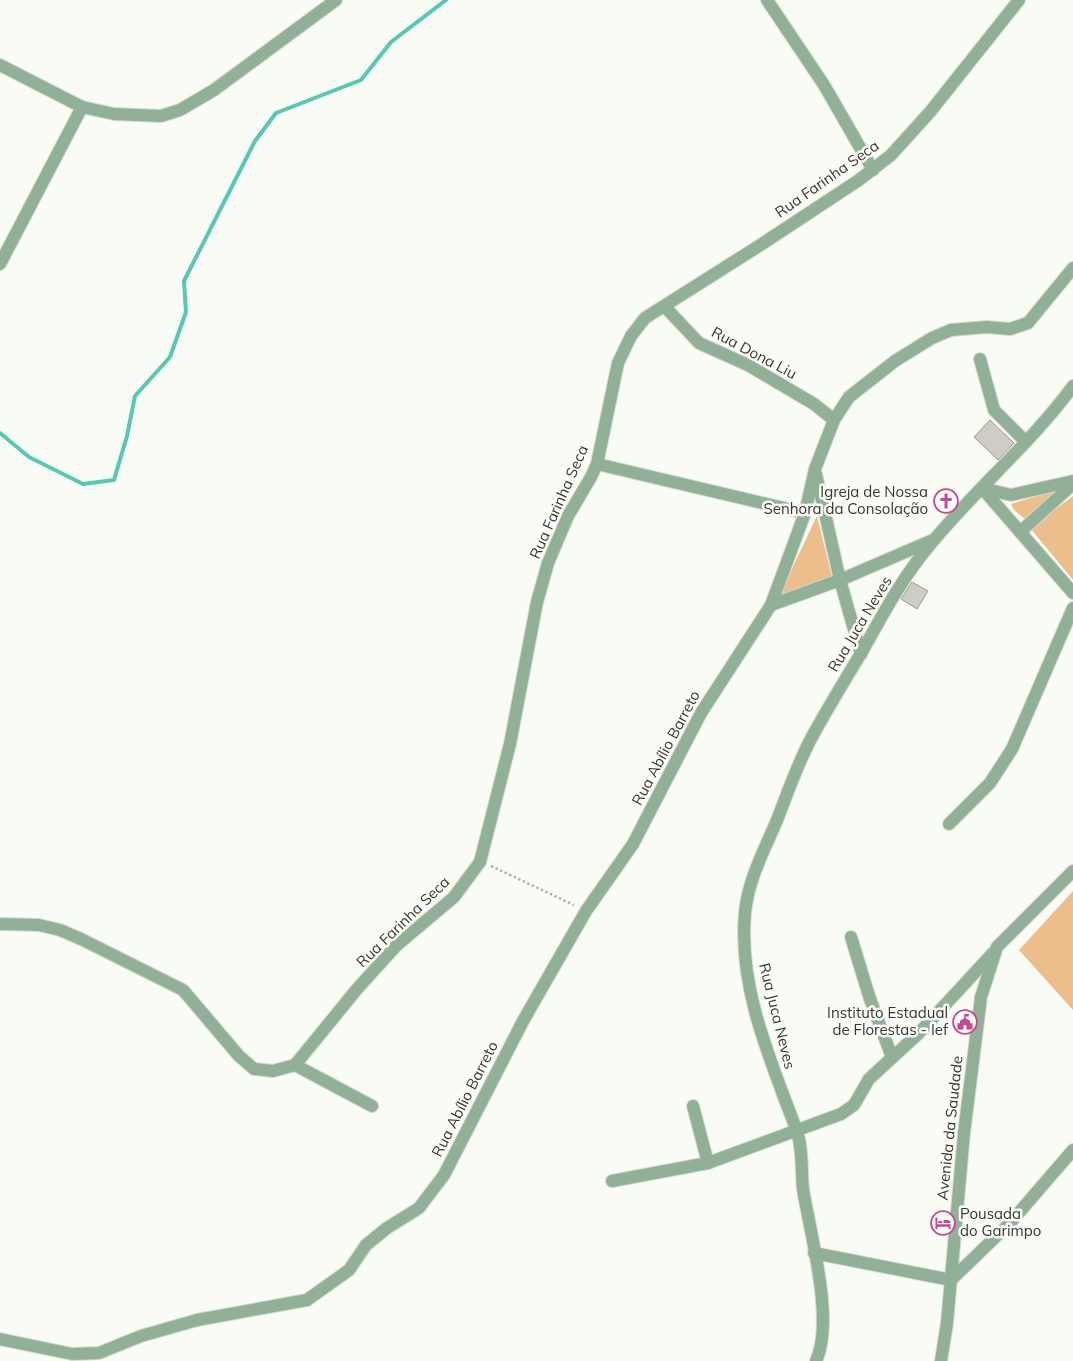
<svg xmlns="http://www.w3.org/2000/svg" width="1073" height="1361" viewBox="0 0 1073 1361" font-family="Mulish,sans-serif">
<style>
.green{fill:#ebbe8b}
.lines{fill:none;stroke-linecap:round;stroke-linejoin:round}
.stream{stroke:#57c8b4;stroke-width:4}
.building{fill:#ceccc4;stroke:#9c9b93}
.minor-casing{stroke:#d6d9d2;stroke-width:14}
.path{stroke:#b1b3ae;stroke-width:2.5;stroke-dasharray:2.5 2.5;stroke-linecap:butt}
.minor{stroke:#91b098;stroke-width:12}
.labels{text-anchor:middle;stroke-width:5;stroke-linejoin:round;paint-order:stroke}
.street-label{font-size:15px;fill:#373836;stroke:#f9fcf4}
.poi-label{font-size:15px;fill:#373836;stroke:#f9fcf4;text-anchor:end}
</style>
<rect width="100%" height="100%" fill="#f9fcf4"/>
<!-- green -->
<g class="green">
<path d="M1062 488 1052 499 1025 519 1014 510 1011 504Z"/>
<path d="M1073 496V580L1030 528Z"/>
<path d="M817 516 832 577 779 596Z"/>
<path d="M1073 891V1010L1019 950Z"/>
</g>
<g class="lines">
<!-- stream -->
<path class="stream" d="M0 433 29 457 83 484 114 480 127 436 135 396 170 357 186 312 184 281 255 141 276 113 361 80 391 42 446 0"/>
</g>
<!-- building -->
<g class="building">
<path d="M990 420 1014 443 998 460 974 437Z"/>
<path d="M912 582 928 591 917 609 901 599Z"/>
</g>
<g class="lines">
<!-- minor casing -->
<g class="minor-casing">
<g id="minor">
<path d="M767 0 824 85 873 170"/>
<path d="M0 65 82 107 114 114 161 116 180 110 214 90 336 0"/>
<path d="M0 264 82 107"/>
<path d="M665 307 699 343 748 365 814 404 834 420"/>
<path d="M980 359 994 410 1025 441"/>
<path d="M597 464 805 513"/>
<path d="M816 474 840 580 861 654"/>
<path d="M982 488 1073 593"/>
<path d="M982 488 1011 495 1073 481"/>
<path d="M1020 532 1073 484"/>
<path d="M771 605 840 580 933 540"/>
<path d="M949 824 990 783 1012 749 1073 608"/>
<path d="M0 924 39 925 60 930 81 939 183 990 239 1056 254 1069 273 1071 295 1065"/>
<path d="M851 937 870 999 892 1057"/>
<path d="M295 1065 357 989 396 946 454 897 480 862 510 744 537 602 548 563 568 516 591 477 597 464 618 363 631 336 645 318 762 244 859 180 891 155 930 112 1019 0"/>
<path d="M295 1065 372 1106"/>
<path d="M693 1106 708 1163"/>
<path d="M612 1181 708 1163 841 1114 854 1105 869 1079 919 1033 993 953"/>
<path d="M814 1253 951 1280 1010 1223 1073 1150"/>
<path d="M0 1339 72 1354 99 1353 141 1336 197 1320 307 1300 349 1270 366 1245 387 1228 419 1208 444 1175 523 1021 586 911 633 844 701 713 771 605 805 513 815 469 834 420 849 397 895 361 932 338 951 330 987 327 1010 329 1028 323 1073 268"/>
<path d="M816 1361C835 1321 810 1233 803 1189 801 1170 803 1146 796 1129 771 1061 738 988 745 913 748 880 764 851 777 820 788 792 798 762 813 735 829 706 846 678 863 650 884 612 905 573 934 540 978 487 1032 442 1073 386"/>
<path d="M941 1361 947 1323 964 1133 981 997 997 947 1073 871"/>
</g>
</g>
<!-- path -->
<path class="path" d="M491 866 574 905"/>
<!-- minor -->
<use href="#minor" class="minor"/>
</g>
<!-- icons -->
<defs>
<g id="church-ring" transform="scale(1.25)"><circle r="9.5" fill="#f9fcf4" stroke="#c64794" stroke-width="1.5"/><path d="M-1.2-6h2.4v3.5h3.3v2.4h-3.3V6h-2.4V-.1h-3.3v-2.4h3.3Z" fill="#c64794"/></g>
<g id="civic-ring" transform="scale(1.25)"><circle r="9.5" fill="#f9fcf4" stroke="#c64794" stroke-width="1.5"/><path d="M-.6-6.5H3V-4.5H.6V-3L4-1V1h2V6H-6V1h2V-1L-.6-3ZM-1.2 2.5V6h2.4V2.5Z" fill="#c64794"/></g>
<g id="hotel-ring" transform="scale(1.25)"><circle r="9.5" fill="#f9fcf4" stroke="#c64794" stroke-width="1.5"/><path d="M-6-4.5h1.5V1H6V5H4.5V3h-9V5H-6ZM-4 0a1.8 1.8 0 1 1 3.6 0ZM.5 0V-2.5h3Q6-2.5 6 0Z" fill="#c64794"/></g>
</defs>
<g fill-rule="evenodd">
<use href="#church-ring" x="946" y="501"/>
<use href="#civic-ring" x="965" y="1022"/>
<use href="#hotel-ring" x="943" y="1223"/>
</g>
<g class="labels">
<!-- street labels -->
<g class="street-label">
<text transform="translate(827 179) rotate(-35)" y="5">Rua Farinha Seca</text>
<text transform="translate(754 353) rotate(28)" y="5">Rua Dona Liu</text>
<text transform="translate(559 502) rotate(-66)" y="5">Rua Farinha Seca</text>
<text transform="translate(860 624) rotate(-59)" y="5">Rua Juca Neves</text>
<text transform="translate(666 748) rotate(-62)" y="5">Rua Abílio Barreto</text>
<text transform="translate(403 922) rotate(-44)" y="5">Rua Farinha Seca</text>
<text transform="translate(777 1016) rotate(76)" y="5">Rua Juca Neves</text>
<text transform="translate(465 1099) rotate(-63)" y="5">Rua Abílio Barreto</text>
<text transform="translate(950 1128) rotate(-84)" y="5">Avenida da Saudade</text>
</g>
<!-- poi labels -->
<g class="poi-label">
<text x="928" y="497">Igreja de Nossa<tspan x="928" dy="17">Senhora da Consolação</tspan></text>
<text x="948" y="1018">Instituto Estadual<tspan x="948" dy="17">de Florestas - Ief</tspan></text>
<text x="960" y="1219" text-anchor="start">Pousada<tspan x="960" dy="17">do Garimpo</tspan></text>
</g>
</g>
</svg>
